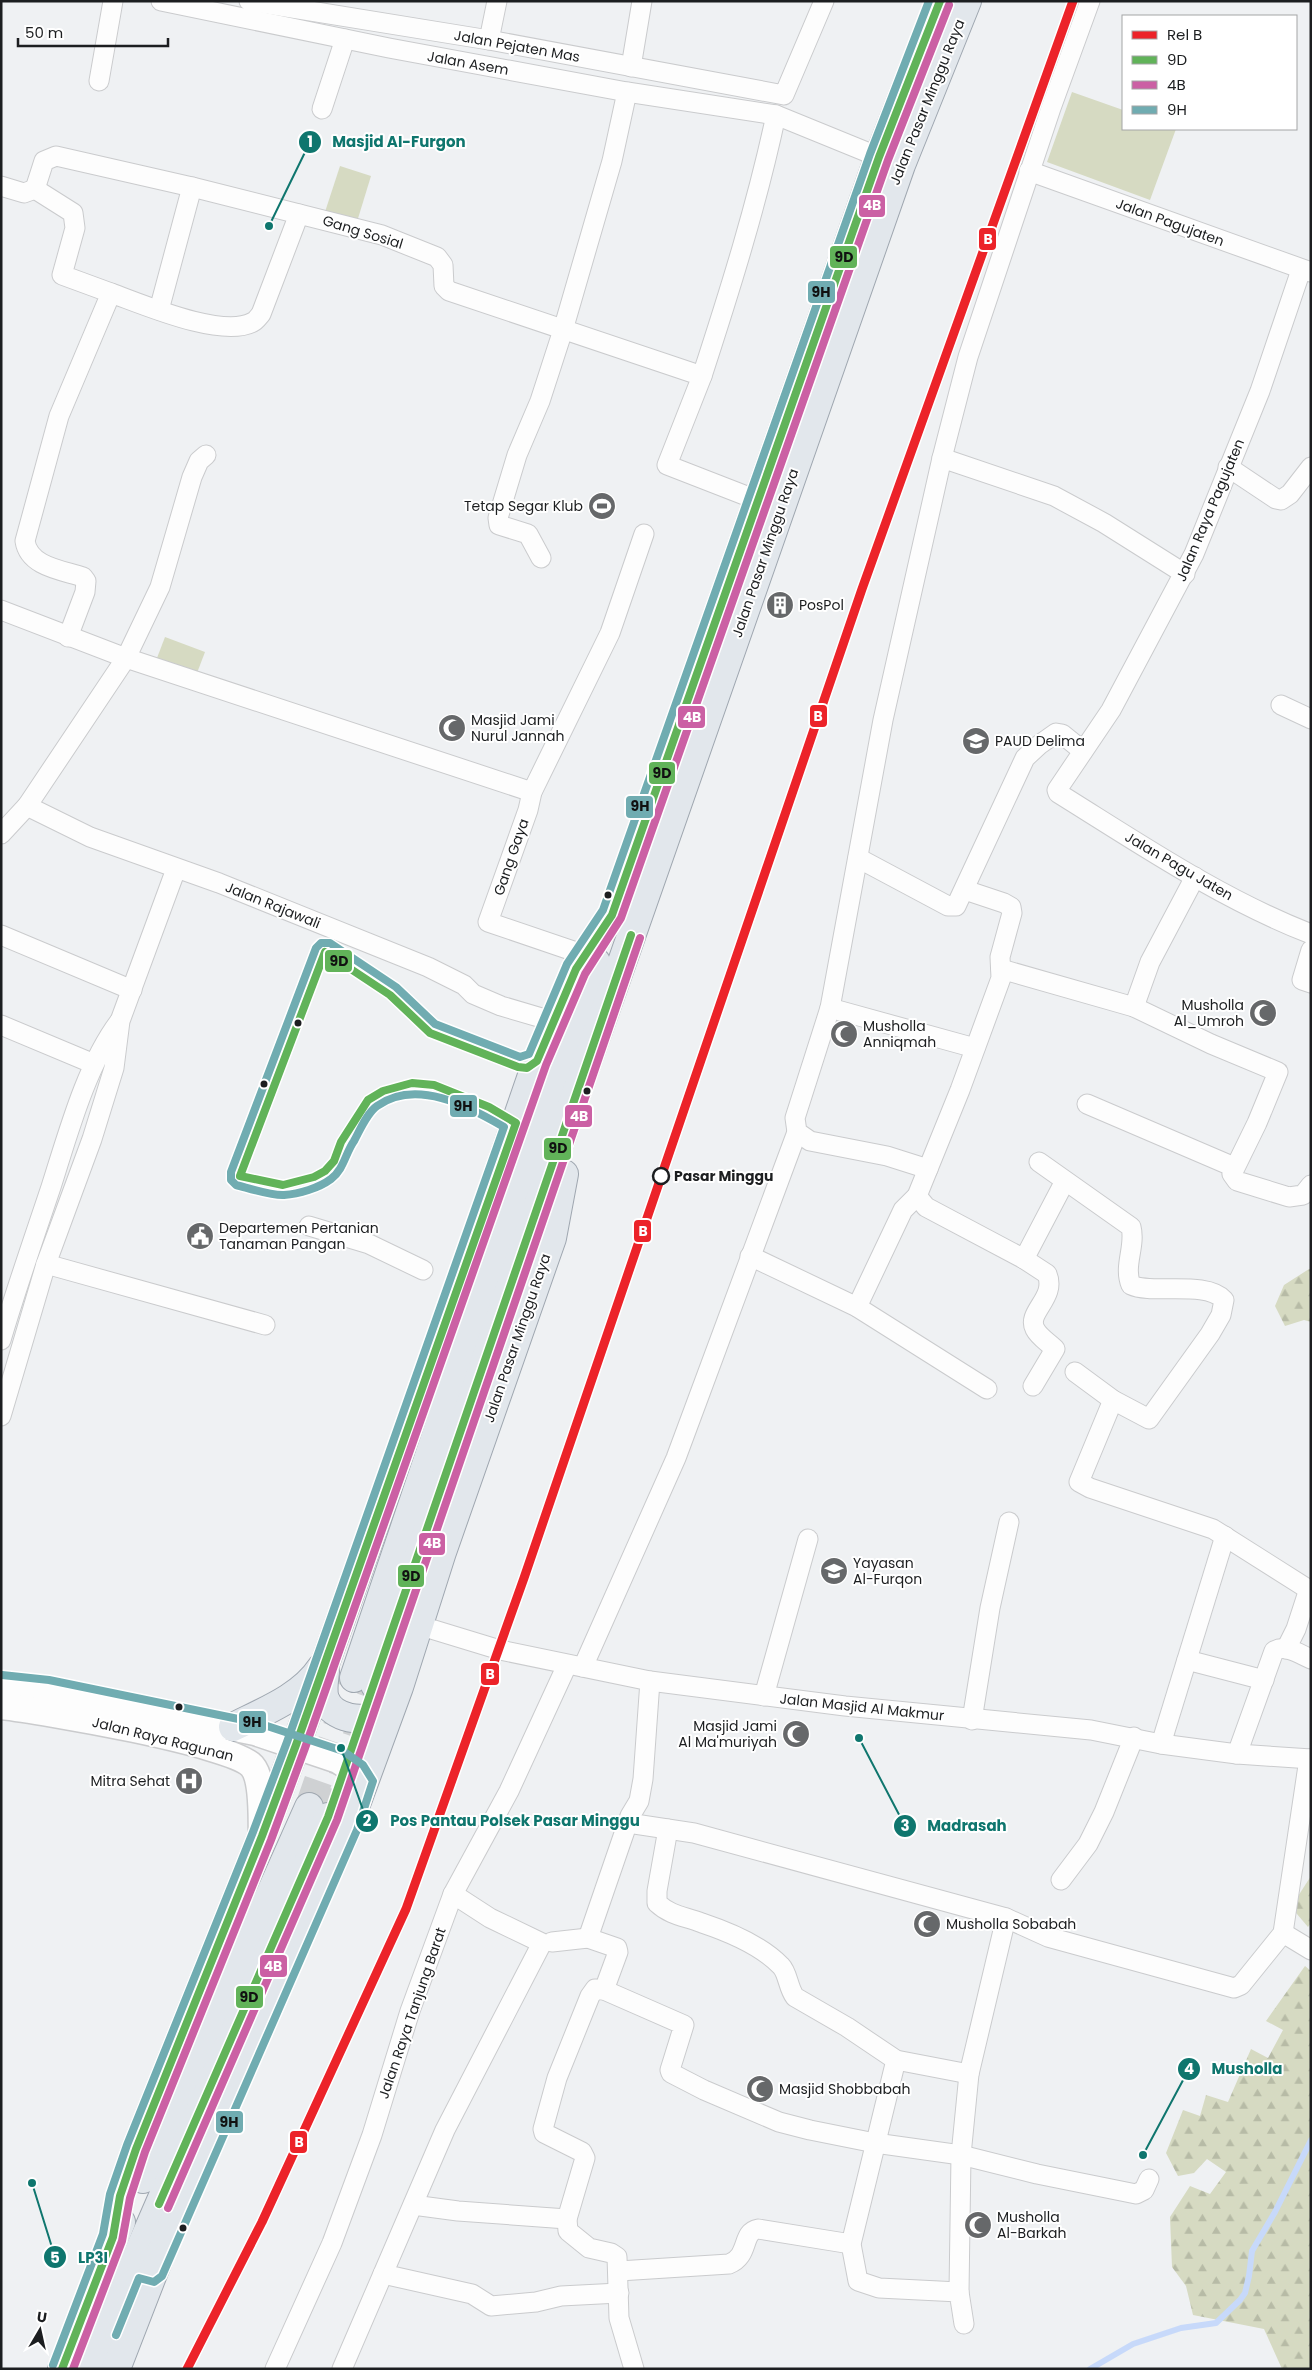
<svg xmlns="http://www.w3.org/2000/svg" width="1312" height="2370" viewBox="0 0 1312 2370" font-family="Poppins,sans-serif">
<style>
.forest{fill:url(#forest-firs)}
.park{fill:#d6dac2}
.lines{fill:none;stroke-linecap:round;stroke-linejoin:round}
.stream{stroke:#c7d9fa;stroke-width:6}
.primary-tunnel{stroke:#cfd1d3;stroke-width:28;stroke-dasharray:28 14;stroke-linecap:butt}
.street-casing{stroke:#cacbcd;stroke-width:21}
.secondary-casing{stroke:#cacbcd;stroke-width:29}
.primary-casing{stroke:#9fa7b0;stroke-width:30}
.street{stroke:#fdfdfd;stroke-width:19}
.secondary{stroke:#fdfdfd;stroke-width:26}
.primary{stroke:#e2e7ec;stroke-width:28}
.bus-1-casing{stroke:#fff;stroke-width:11}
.bus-2-casing{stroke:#fff;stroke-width:11}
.bus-3-casing{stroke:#fff;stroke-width:11}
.bus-1{stroke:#61b359;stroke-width:8}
.bus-2{stroke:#cb60a4;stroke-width:8}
.bus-3{stroke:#70acb1;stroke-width:8}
.rail-1-casing{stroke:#fff;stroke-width:12}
.rail-1{stroke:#ec2329;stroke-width:9}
.bus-dot{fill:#1c1e20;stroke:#fff;stroke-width:2}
.stop-dot{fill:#fff;stroke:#1c1e20;stroke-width:2.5}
.labels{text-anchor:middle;stroke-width:4;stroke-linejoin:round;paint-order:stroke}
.street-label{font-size:14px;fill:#1c1e20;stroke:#fff}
.poi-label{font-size:14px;fill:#1c1e20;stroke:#fff;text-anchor:start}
.stop-label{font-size:14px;font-weight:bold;fill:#1c1e20;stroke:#fff;text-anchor:start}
.leader{fill:none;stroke:#0f766e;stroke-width:2}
.callout-dot{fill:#0f766e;stroke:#fff;stroke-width:2}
.mark-label{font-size:15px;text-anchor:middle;font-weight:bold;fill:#fff}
.callout-label{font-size:15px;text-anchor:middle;font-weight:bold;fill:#0f766e;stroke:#fff;stroke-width:4;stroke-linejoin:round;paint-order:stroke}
.line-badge{stroke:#fff;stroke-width:2}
.badge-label{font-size:14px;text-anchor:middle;font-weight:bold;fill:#fff}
.pale-badge-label{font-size:14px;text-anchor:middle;font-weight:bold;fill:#111}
</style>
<defs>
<pattern id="forest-firs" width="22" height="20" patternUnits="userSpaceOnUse" patternTransform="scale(1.25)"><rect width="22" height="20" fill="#d6dac2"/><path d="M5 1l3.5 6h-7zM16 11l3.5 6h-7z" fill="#b7bba6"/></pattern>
</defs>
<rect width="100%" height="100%" fill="#eff1f3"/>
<!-- forest -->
<g class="forest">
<path d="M1309 1269H1311V1322L1304 1320 1285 1326 1275 1306 1284 1285Z"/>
<path d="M1311 1876V1923L1308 1927 1291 1907Z"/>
<path d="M1305 1966 1311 1971V2369H1282L1264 2329 1193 2315 1186 2286 1172 2267 1170 2217 1190 2186 1210 2194 1226 2172 1207 2159 1194 2173 1178 2176 1166 2153 1183 2110 1200 2116 1206 2095 1228 2102 1251 2049 1268 2058 1283 2030 1266 2021Z"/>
</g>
<!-- park -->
<g class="park">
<path d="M1072 92 1123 110V129H1176L1150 200 1047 162Z"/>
<path d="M340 166 371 176 356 225 324 215Z"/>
<path d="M165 637 205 652 197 673 157 658Z"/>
</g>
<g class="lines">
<!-- stream -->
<path class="stream" d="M1090 2369 1133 2344 1181 2328 1216 2323 1240 2300 1245 2293 1249 2276 1252 2251 1275 2212 1311 2140"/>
<!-- primary-tunnel -->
<g class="primary-tunnel">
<path d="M309 1807 354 1678"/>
<path d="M328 1817 375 1685"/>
</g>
<!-- street casing -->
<g class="street-casing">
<g id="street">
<path d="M161 1 389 48 627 92 776 115 879 157"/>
<path d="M249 1 489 40 784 95 824 1"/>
<path d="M489 40 497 1"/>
<path d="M631 67 642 1"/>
<path d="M99 81 113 1"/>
<path d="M322 109 345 39"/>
<path d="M1029 171 1311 272"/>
<path d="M1 186 24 193 35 189"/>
<path d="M35 189 44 161 56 156 192 187 382 235 437 257 443 265 444 286 449 291 702 376 667 465 757 500"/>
<path d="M35 189 73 213 75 228 62 275 111 293 59 416 25 541C29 567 62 570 83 577L86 581 85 592 68 637"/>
<path d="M1301 270 1260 391 1194 554 1111 710 1057 790 1058 793C1140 844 1221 899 1311 934"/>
<path d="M111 293C142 304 222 339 253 322 256 321 259 316 261 314L299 214"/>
<path d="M159 310 192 187"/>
<path d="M702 376C730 290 757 204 776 115"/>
<path d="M942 458 1054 496 1104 523 1185 574"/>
<path d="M1228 467 1276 499 1281 500 1290 494 1311 467"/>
<path d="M541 558 528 534 499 525 498 518 517 455 540 401 563 330 612 161 627 92"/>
<path d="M1 610 126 658 532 792"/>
<path d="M1281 705 1311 719"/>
<path d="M27 806 90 837 219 883 428 967 464 985 473 994 501 1006 552 1021"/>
<path d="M1 834 27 806 126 658 160 587 192 477 199 461 206 455"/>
<path d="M858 858 948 906H956L1025 758 1039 745 1056 733 1062 734 1083 751"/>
<path d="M1 935 132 990"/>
<path d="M1311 950 1302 980 1311 983"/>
<path d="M585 955 488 922 528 810 532 792 610 633 644 534"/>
<path d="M1001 969 1134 1007 1150 962 1195 877"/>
<path d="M1134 1007 1211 1044 1278 1072 1257 1123 1232 1174 1237 1181 1289 1197 1303 1195 1311 1185"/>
<path d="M830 1008 883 720 942 458 968 357 1051 108 1090 1"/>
<path d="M1 1025 94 1064"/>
<path d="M1087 1104 1234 1167"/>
<path d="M1039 1162 1131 1227C1136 1246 1123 1266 1131 1285 1152 1295 1206 1280 1224 1300L1221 1315 1210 1334 1149 1419 1113 1400 1075 1372"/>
<path d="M928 1169 887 1156 810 1141 797 1132 795 1118 830 1008 975 1048"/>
<path d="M917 1196 926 1207 1024 1259 1047 1274C1057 1298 1026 1312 1035 1329 1039 1337 1049 1343 1055 1349L1033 1386"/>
<path d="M309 1226 369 1244 423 1270"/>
<path d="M750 1256 857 1307 987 1389"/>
<path d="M1024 1259 1065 1181"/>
<path d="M46 1264 265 1325"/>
<path d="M857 1307 903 1210 917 1196 960 1090 1001 978 1000 957 1012 913 1011 907 1004 903 965 890"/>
<path d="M1 1340C16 1289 34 1238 51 1187 68 1134 86 1066 119 1022"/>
<path d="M1113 1400 1079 1482 1090 1488 1213 1529 1311 1591"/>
<path d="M1 1416 46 1264 92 1139 114 1068 120 1021 176 869"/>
<path d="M418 1625 500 1650 650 1681 845 1706 1091 1730 1161 1744 1237 1754 1311 1759"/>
<path d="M1286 1649 1296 1629 1309 1589"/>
<path d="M1187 1660 1264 1680"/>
<path d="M583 1667 676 1458 797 1132"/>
<path d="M764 1696 808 1539"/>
<path d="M972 1720 990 1608 1009 1522"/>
<path d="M1161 1744 1225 1536"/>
<path d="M1237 1754 1274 1651C1286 1644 1299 1654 1311 1659"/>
<path d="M628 1823 694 1833 1006 1918 1048 1937 1234 1988 1241 1985 1283 1933 1309 1759"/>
<path d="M668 1829 657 1891V1903C671 1916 684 1916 702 1923 729 1932 761 1945 781 1966 788 1973 788 1988 795 1997L847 2027 896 2060 969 2074"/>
<path d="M1061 1880 1088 1844 1104 1812 1134 1737"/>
<path d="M1283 1933 1311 1950"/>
<path d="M588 1938 630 1816 639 1801 643 1779 650 1681"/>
<path d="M552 1942 588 1938 617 1948 618 1952 604 1990"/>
<path d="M896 2060 851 2244 858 2281 879 2288 959 2292 964 2324"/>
<path d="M413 2205 458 2211 567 2219"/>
<path d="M619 2271 729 2264C750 2256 741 2232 758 2229L851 2244"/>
<path d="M383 2274 472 2294 491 2306 536 2302 561 2296 619 2293"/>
<path d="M959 2292 961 2155 969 2074 1006 1918"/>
<path d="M275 2369 332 2243 372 2135 410 2011 453 1894 509 1791 567 1665"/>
<path d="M342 2369 445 2130 542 1943 490 1918 453 1894"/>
<path d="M634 2369 619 2318 617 2257 611 2253 589 2248 568 2231 567 2219 585 2158 582 2152 544 2133 543 2129 557 2078 590 1996 595 1989 604 1990 684 2025 670 2070 671 2073 704 2090 779 2122 810 2130 875 2143 961 2155 1037 2174 1136 2194 1144 2190 1149 2179"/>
</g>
</g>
<!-- secondary casing -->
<g class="secondary-casing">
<g id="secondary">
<path d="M1 1685 47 1690 255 1732 338 1760 356 1772 363 1783"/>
<path d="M1 1706C39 1710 232 1743 252 1766 264 1780 261 1818 262 1836"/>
</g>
</g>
<!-- primary casing -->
<g class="primary-casing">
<g id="primary">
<path d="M325 1672C324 1681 322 1691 325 1699 332 1719 365 1724 380 1713 385 1708 390 1700 394 1694"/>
<path d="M354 1678 596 962"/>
<path d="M375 1685 579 1085 901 165 967 1"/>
<path d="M233 1727C263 1712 302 1697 321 1668"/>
<path d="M143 2179 309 1807"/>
<path d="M113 2237 120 2196 136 2149 262 1836 296 1745 460 1284 537 1061 576 969 612 915 879 157 940 1"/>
<path d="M62 2369 121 2222"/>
<path d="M93 2369 133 2265 328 1817"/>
<path d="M116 2369 168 2235 348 1826 399 1687 442 1552 552 1238 564 1174"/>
</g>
</g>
<!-- street -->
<use href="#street" class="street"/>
<!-- secondary -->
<use href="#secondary" class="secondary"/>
<!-- primary -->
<use href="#primary" class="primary"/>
<!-- bus-1 casing -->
<g class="bus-1-casing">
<g id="bus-1">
<path d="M159 2204 328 1817 631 935"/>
<path d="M62 2369 113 2237 120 2196 136 2149 262 1836 296 1745 516 1123 489 1107 434 1085 412 1083 383 1091 368 1100 341 1142 334 1161 325 1171 314 1177 283 1185 240 1176 325 952 390 995 430 1033 518 1067 527 1068 537 1061 576 969 612 915 879 157 940 1"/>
</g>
</g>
<!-- bus-2 casing -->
<g class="bus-2-casing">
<g id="bus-2">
<path d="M168 2208 337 1820 640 938"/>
<path d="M73 2369 122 2241 130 2198 145 2152 271 1840 305 1748 546 1065 585 974 621 918 888 160 949 5"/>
</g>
</g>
<!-- bus-3 casing -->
<g class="bus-3-casing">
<g id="bus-3">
<path d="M2 1675 49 1680 258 1723 343 1751 363 1765 373 1781 357 1830 162 2276 154 2282 139 2278 116 2335"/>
<path d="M53 2365 103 2234 110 2194 127 2145 253 1832 287 1742 504 1127C468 1106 416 1078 377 1106 367 1113 360 1130 354 1141 345 1154 344 1169 331 1179 319 1188 299 1194 284 1195 272 1196 248 1188 236 1185L231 1180V1172L316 948 321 943H330L396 987 435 1024 520 1057 529 1054 567 964 603 910 870 154 929 1"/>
</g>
</g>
<!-- bus-1 -->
<use href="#bus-1" class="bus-1"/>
<!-- bus-2 -->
<use href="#bus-2" class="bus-2"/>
<!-- bus-3 -->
<use href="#bus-3" class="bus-3"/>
<!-- rail-1 casing -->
<g class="rail-1-casing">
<path id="rail-1" d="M187 2369 262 2222 406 1909 524 1578 862 589 1073 1"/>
</g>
<!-- rail-1 -->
<use href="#rail-1" class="rail-1"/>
</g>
<!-- icons -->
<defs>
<g id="stadium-disc" transform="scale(1.4375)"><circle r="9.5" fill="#66686a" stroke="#fff"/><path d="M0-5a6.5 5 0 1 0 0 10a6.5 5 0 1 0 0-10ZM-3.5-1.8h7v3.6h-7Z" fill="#fff"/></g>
<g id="building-disc" transform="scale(1.4375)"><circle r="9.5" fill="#66686a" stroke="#fff"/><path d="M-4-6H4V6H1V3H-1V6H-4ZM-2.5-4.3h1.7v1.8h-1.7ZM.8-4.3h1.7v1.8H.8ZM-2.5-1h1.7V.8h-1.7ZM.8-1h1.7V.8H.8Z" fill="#fff"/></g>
<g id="mosque-disc" transform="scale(1.4375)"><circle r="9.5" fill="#66686a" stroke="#fff"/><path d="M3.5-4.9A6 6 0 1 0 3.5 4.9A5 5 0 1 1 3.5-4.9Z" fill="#fff"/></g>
<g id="school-disc" transform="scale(1.4375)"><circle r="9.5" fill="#66686a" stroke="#fff"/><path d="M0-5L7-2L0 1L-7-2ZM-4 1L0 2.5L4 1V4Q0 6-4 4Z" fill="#fff"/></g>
<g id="civic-disc" transform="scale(1.4375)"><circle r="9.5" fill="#66686a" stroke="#fff"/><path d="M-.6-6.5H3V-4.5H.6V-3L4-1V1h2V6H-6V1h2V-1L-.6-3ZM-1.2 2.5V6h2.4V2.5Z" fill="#fff"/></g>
<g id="hospital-disc" transform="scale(1.4375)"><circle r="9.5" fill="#66686a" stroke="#fff"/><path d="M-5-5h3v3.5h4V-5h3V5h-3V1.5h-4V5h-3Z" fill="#fff"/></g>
</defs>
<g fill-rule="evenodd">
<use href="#stadium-disc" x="602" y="506"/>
<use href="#building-disc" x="780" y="605"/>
<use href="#mosque-disc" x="452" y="728"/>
<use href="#school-disc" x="976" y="741"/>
<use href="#mosque-disc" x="1263" y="1013"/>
<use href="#mosque-disc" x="844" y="1034"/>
<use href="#civic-disc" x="200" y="1236"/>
<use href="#school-disc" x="834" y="1571"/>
<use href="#mosque-disc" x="796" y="1734"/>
<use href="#hospital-disc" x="189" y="1781"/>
<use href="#mosque-disc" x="927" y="1924"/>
<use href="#mosque-disc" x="760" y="2089"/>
<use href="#mosque-disc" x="978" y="2225"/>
</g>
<!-- markers -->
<g class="bus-dot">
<circle cx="608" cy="895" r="4.5"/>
<circle cx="298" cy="1023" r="4.5"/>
<circle cx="264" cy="1084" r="4.5"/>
<circle cx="587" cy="1091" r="4.5"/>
<circle cx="179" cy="1707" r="4.5"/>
<circle cx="183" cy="2228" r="4.5"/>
</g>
<circle class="stop-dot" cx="661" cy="1176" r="8"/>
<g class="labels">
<!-- street labels -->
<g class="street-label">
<text transform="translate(517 46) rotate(10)" y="5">Jalan Pejaten Mas</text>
<text transform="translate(468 63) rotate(10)" y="5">Jalan Asem</text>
<text transform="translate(927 102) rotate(-68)" y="5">Jalan Pasar Minggu Raya</text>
<text transform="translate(1170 222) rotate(20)" y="5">Jalan Pagujaten</text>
<text transform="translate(363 232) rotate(17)" y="5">Gang Sosial</text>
<text transform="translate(1210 510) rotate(-67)" y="5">Jalan Raya Pagujaten</text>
<text transform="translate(765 553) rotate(-71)" y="5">Jalan Pasar Minggu Raya</text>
<text transform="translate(511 857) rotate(-71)" y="5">Gang Gaya</text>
<text transform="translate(1179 866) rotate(30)" y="5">Jalan Pagu Jaten</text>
<text transform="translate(273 905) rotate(22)" y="5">Jalan Rajawali</text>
<text transform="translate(517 1338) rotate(-71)" y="5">Jalan Pasar Minggu Raya</text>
<text transform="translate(862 1707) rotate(6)" y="5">Jalan Masjid Al Makmur</text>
<text transform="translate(163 1739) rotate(14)" y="5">Jalan Raya Ragunan</text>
<text transform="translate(412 2013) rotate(-71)" y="5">Jalan Raya Tanjung Barat</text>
</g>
<!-- poi labels -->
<g class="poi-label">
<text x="583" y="511" text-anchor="end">Tetap Segar Klub</text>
<text x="799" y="610">PosPol</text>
<text x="471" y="725">Masjid Jami<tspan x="471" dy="16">Nurul Jannah</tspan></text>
<text x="995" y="746">PAUD Delima</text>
<text x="1244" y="1010" text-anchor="end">Musholla<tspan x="1244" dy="16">Al_Umroh</tspan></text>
<text x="863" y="1031">Musholla<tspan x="863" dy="16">Anniqmah</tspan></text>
<text x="219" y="1233">Departemen Pertanian<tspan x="219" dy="16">Tanaman Pangan</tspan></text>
<text x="853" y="1568">Yayasan<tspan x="853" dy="16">Al-Furqon</tspan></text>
<text x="777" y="1731" text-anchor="end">Masjid Jami<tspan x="777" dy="16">Al Ma'muriyah</tspan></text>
<text x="170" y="1786" text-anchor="end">Mitra Sehat</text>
<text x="946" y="1929">Musholla Sobabah</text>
<text x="779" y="2094">Masjid Shobbabah</text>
<text x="997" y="2222">Musholla<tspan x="997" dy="16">Al-Barkah</tspan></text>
</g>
<!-- stop labels -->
<g class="stop-label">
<text x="674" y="1181">Pasar Minggu</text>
</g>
</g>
<!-- callouts -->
<path class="leader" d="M269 226L310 142M341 1748L367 1821M859 1738L905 1826M1143 2155L1189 2069M32 2183L55 2257"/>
<g class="callout-dot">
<circle cx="269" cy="226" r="5"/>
<circle cx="341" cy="1748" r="5"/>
<circle cx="859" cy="1738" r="5"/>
<circle cx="1143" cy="2155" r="5"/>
<circle cx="32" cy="2183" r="5"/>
<circle cx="310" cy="142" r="12"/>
<circle cx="367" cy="1821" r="12"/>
<circle cx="905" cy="1826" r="12"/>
<circle cx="1189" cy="2069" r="12"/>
<circle cx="55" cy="2257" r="12"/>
</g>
<g class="mark-label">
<text x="310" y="147">1</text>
<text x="367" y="1826">2</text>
<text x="905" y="1831">3</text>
<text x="1189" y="2074">4</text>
<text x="55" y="2263">5</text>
</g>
<g class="callout-label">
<text x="399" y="147">Masjid AI-Furgon</text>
<text x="515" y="1826">Pos Pantau Polsek Pasar Minggu</text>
<text x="967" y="1831">Madrasah</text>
<text x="1247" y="2074">Musholla</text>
<text x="93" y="2263">LP3I</text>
</g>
<g class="line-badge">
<rect x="858" y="194" width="28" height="24" rx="5" fill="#cb60a4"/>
<rect x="978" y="227" width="19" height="24" rx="5" fill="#ec2329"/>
<rect x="829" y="245" width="29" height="24" rx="5" fill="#61b359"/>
<rect x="807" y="280" width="29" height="24" rx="5" fill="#70acb1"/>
<rect x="809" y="704" width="19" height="24" rx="5" fill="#ec2329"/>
<rect x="677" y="705" width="29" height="24" rx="5" fill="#cb60a4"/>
<rect x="648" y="761" width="28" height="24" rx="5" fill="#61b359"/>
<rect x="625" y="795" width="29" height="24" rx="5" fill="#70acb1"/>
<rect x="324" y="949" width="29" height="24" rx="5" fill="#61b359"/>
<rect x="449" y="1094" width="29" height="24" rx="5" fill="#70acb1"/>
<rect x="564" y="1104" width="29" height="24" rx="5" fill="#cb60a4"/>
<rect x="543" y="1137" width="29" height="24" rx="5" fill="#61b359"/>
<rect x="633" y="1219" width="19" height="24" rx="5" fill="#ec2329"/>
<rect x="418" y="1532" width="28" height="24" rx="5" fill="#cb60a4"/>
<rect x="397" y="1564" width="28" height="24" rx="5" fill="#61b359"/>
<rect x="480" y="1662" width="20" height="24" rx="5" fill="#ec2329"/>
<rect x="238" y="1710" width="29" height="24" rx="5" fill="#70acb1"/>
<rect x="259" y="1954" width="29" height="24" rx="5" fill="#cb60a4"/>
<rect x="235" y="1985" width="29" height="24" rx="5" fill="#61b359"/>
<rect x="215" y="2110" width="29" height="24" rx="5" fill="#70acb1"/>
<rect x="289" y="2130" width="19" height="24" rx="5" fill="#ec2329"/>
</g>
<g class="badge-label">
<text x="872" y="210">4B</text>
<text x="988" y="244">B</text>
<text x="818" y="721">B</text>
<text x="692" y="722">4B</text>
<text x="579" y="1121">4B</text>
<text x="643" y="1236">B</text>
<text x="432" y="1548">4B</text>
<text x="490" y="1679">B</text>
<text x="273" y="1971">4B</text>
<text x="299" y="2147">B</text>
</g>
<g class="pale-badge-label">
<text x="844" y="262">9D</text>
<text x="821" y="297">9H</text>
<text x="662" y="778">9D</text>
<text x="640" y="811">9H</text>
<text x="339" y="966">9D</text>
<text x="463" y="1111">9H</text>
<text x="558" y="1153">9D</text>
<text x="411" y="1581">9D</text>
<text x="252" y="1727">9H</text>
<text x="249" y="2002">9D</text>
<text x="229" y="2127">9H</text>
</g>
<!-- border -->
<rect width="1312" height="2370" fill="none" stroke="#1c1e20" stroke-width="5"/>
<!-- legend -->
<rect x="1122" y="15" width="175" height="115" fill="#ffffff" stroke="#a4a5a6"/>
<rect x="1132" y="31" width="25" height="8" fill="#ec2329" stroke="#a4a5a6"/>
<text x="1167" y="40" font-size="15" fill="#1c1e20">Rel B</text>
<rect x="1132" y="56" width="25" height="8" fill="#61b359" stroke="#a4a5a6"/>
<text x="1167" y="65" font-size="15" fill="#1c1e20">9D</text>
<rect x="1132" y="81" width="25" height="8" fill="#cb60a4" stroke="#a4a5a6"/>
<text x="1167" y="90" font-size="15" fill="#1c1e20">4B</text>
<rect x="1132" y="106" width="25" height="8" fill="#70acb1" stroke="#a4a5a6"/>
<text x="1167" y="115" font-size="15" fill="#1c1e20">9H</text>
<!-- north arrow -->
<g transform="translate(40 2330) rotate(9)" stroke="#ffffff" stroke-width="4" paint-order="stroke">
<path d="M0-4L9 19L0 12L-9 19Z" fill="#1c1e20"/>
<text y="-8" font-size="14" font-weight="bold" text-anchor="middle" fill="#1c1e20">U</text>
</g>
<!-- scale -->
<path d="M18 38v8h150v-8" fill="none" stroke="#1c1e20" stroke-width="2.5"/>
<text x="25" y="38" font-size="15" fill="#1c1e20" stroke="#ffffff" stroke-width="4" paint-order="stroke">50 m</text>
</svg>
